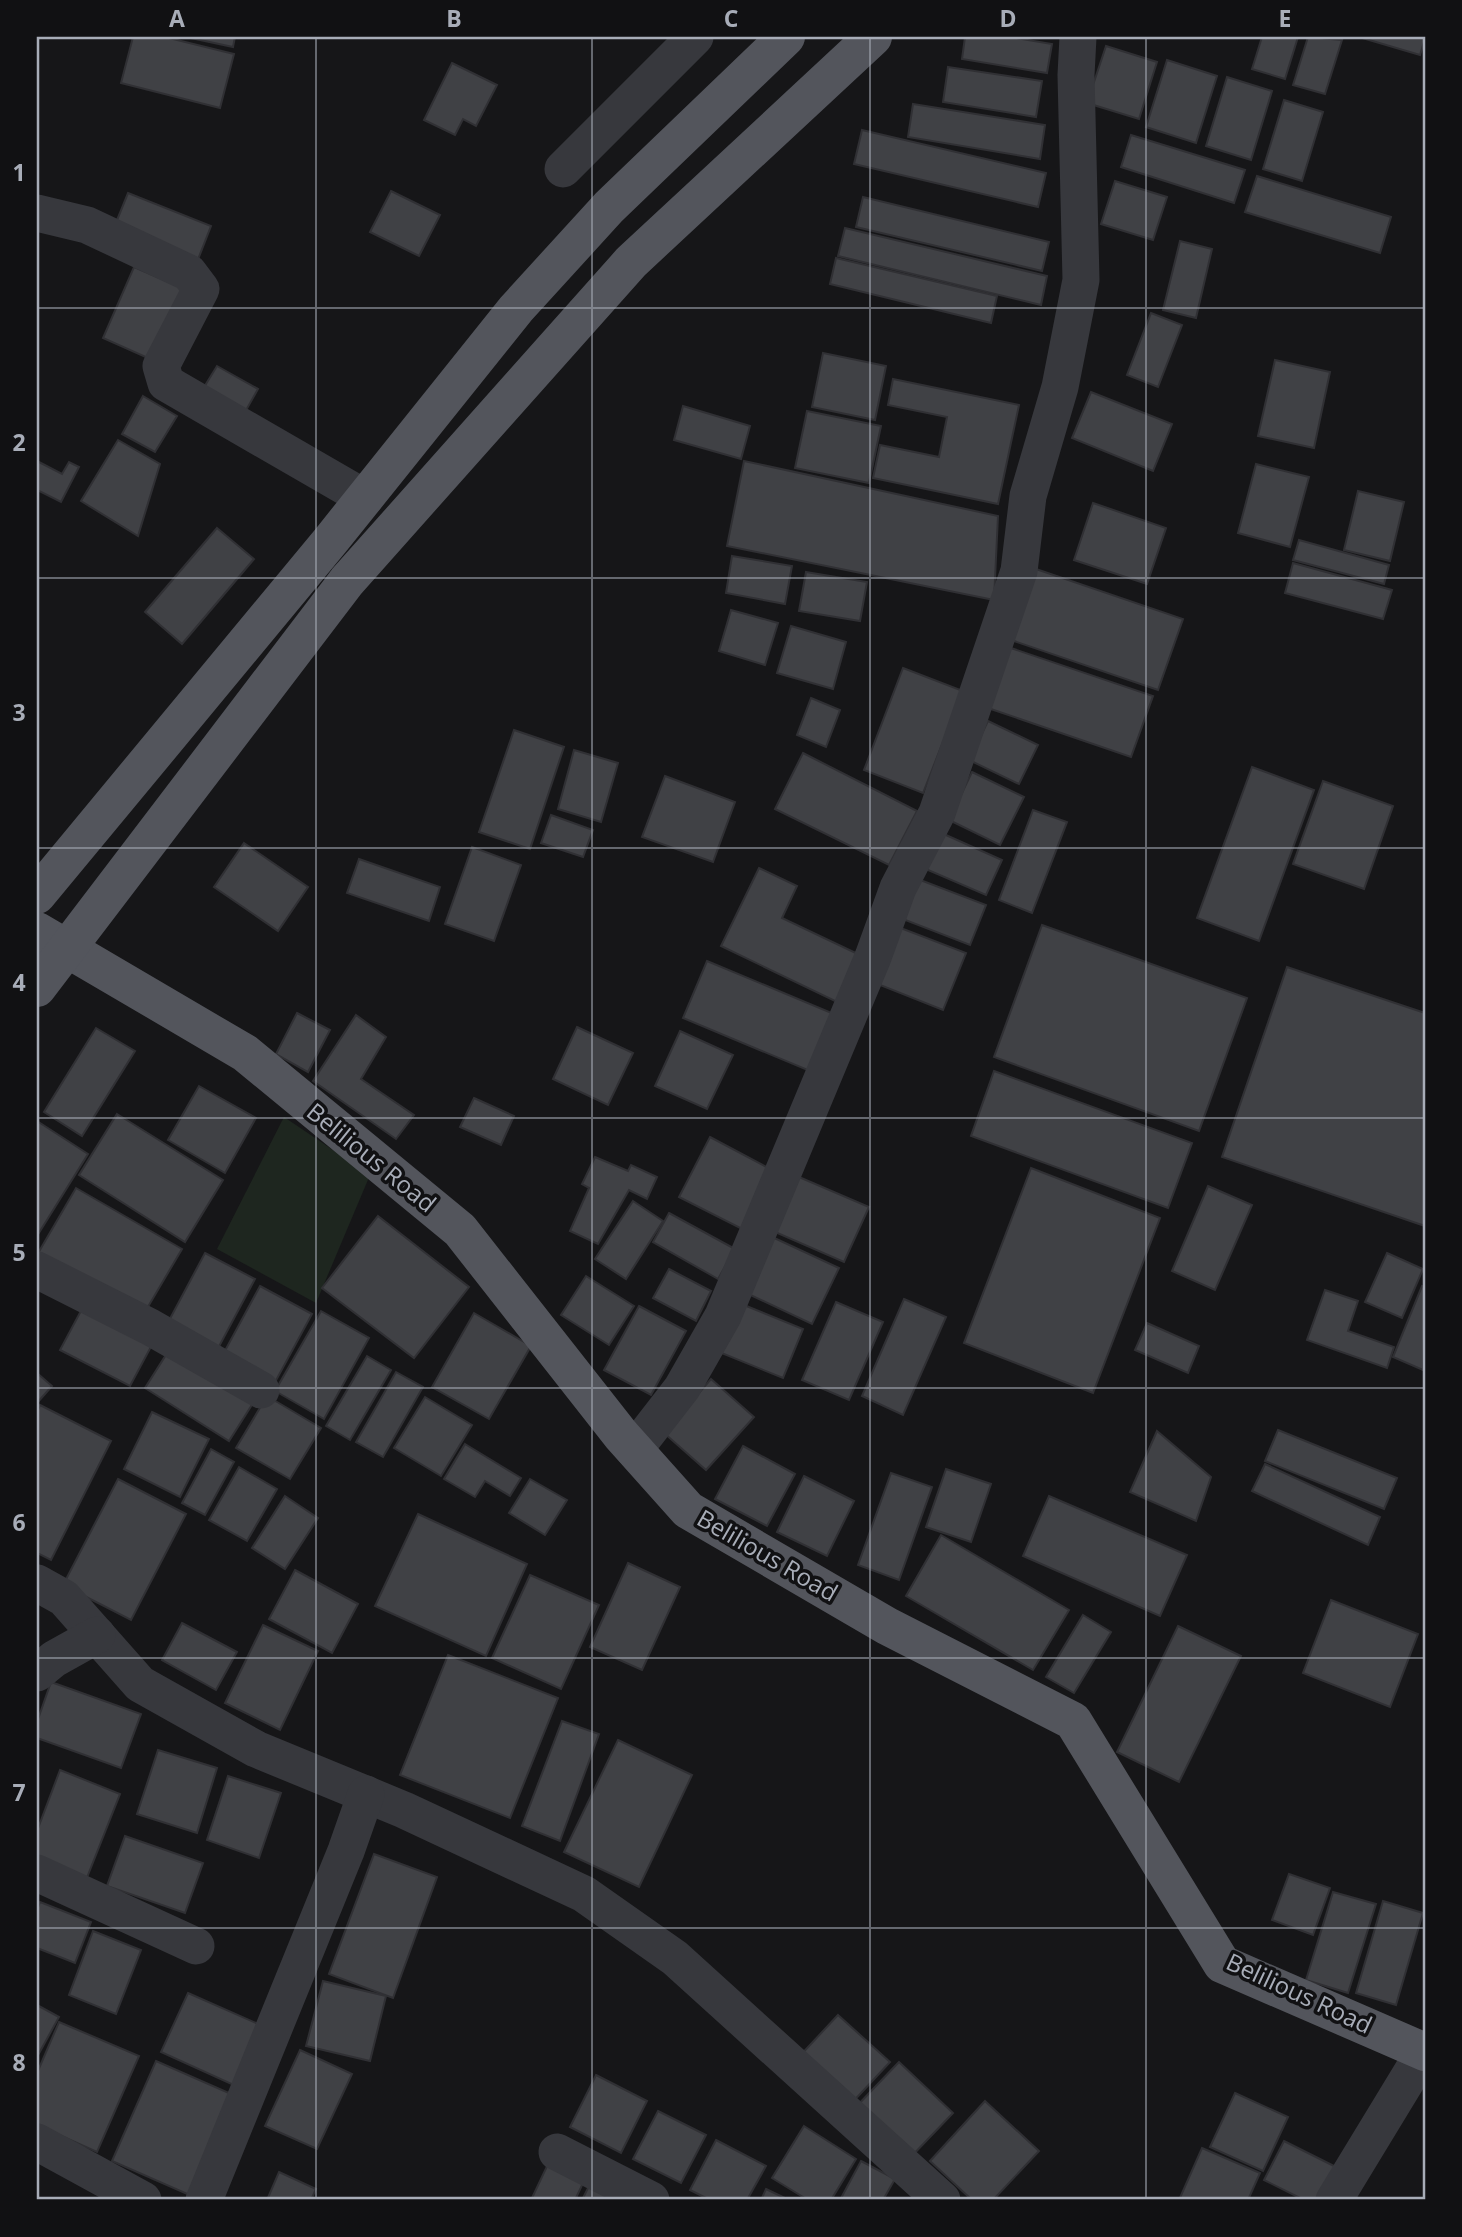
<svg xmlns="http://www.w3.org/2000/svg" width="1462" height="2237" viewBox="0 0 1462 2237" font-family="'Open Sans',sans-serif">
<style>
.green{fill:#1e261f}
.building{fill:#404145;stroke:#303034;stroke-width:2}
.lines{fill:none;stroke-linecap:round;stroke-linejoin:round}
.minor{stroke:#37383d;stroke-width:37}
.major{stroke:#53555c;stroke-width:38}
.grid{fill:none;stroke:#a8adb8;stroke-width:2;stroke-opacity:0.55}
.labels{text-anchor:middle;stroke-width:7;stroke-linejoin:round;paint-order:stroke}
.street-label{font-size:24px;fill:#a8adb8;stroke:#111113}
.neatline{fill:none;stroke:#a8adb8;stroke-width:2.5}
.grid-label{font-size:23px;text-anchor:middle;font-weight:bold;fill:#a8adb8}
</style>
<rect width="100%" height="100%" fill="#161618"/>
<!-- green -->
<path class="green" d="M284 1117 370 1175 316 1303 217 1249Z"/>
<!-- building -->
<g class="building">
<path d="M133 37H165L234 54 220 108 121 83Z"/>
<path d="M186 37H235L233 47Z"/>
<path d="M965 37H1010L1052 44 1047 73 962 59Z"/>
<path d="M1262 37H1298L1285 79 1252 69Z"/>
<path d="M1308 37 1342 40 1325 94 1293 85Z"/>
<path d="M1359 37H1425V39L1420 55Z"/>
<path d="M1106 46 1157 62 1139 119 1087 103Z"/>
<path d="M1167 60 1217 76 1196 143 1146 127Z"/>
<path d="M452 63 497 85 476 126 463 119 455 135 424 120Z"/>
<path d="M948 67 1042 81 1036 117 943 102Z"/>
<path d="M1227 77 1272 91 1251 160 1206 146Z"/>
<path d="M1284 100 1323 112 1302 181 1263 169Z"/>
<path d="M913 104 1045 125 1040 159 908 137Z"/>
<path d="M862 130 1046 173 1038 207 854 164Z"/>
<path d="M1131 135 1245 170 1234 203 1121 167Z"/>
<path d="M1257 176 1391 217 1380 253 1245 212Z"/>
<path d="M1115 181 1167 197 1153 240 1101 224Z"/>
<path d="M391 191 440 215 419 256 370 232Z"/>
<path d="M128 193 211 226 197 262 113 230Z"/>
<path d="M863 197 1049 242 1042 271 856 227Z"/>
<path d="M845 228 1047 276 1041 305 838 256Z"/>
<path d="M1180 241 1212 249 1196 318 1163 310Z"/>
<path d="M836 258 997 296 991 323 830 284Z"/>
<path d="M134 267 192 292 159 363 103 338Z"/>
<path d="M1151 313 1182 325 1158 387 1127 375Z"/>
<path d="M823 353 886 366 875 420 812 407Z"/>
<path d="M1275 360 1330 372 1314 448 1258 436Z"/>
<path d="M217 366 258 389 240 421 198 397Z"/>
<path d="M893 379 1019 405 998 504 873 478 880 445 939 457 947 417 888 405Z"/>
<path d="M1091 392 1172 424 1153 471 1072 438Z"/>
<path d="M143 396 177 416 155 452 122 434Z"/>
<path d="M683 406 750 426 741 459 674 440Z"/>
<path d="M807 411 881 426 869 483 795 468Z"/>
<path d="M118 440 160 464 138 536 81 501Z"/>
<path d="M37 461 62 474 69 462 79 467 61 502 37 490Z"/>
<path d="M744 461 998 516 994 600 727 546Z"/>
<path d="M1256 464 1309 477 1290 547 1238 533Z"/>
<path d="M1358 491 1404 502 1390 561 1344 550Z"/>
<path d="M1093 503 1166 528 1147 584 1074 560Z"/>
<path d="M217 528 254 559 182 644 145 612Z"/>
<path d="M1299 540 1389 565 1384 584 1293 560Z"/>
<path d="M732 556 792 566 785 604 726 593Z"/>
<path d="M1293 563 1392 590 1383 619 1285 593Z"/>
<path d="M1036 569 1183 619 1158 690 1011 640Z"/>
<path d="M806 572 867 582 860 621 799 611Z"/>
<path d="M731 610 778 623 765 665 719 651Z"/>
<path d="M791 626 846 642 833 689 777 673Z"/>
<path d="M1008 647 1153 696 1131 757 988 708Z"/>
<path d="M903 668 963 691 923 793 864 770Z"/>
<path d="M811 698 840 710 826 747 797 735Z"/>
<path d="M988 721 1038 745 1019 784 969 760Z"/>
<path d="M514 730 564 747 530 849 479 832Z"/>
<path d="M574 750 618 763 601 822 558 809Z"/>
<path d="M803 753 917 811 889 865 775 809Z"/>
<path d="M1252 767 1314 790 1259 941 1197 918Z"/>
<path d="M972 772 1024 797 1000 845 949 820Z"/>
<path d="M665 776 735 802 713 862 642 837Z"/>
<path d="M1323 781 1393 806 1364 889 1293 864Z"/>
<path d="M1033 810 1067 822 1032 913 999 900Z"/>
<path d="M551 815 593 830 583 857 541 843Z"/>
<path d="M937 831 1002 860 986 895 921 867Z"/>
<path d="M244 843 308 887 278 931 214 887Z"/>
<path d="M472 847 521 865 494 941 445 924Z"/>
<path d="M359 859 440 887 429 921 347 893Z"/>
<path d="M759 868 797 886 782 918 860 955 837 1002 721 946Z"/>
<path d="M915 878 986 905 970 945 900 918Z"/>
<path d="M1042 925 1247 998 1199 1131 994 1057Z"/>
<path d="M898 927 966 953 943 1010 875 983Z"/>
<path d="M707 961 834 1014 810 1071 683 1018Z"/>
<path d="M1287 967 1425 1013V1226L1222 1157Z"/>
<path d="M297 1013 330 1030 308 1072 276 1054Z"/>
<path d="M356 1015 386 1037 361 1079 414 1115 396 1139 313 1081Z"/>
<path d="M577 1027 633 1053 608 1105 553 1079Z"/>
<path d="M96 1028 135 1051 82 1136 44 1112Z"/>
<path d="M680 1031 733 1055 707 1109 655 1086Z"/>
<path d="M994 1071 1192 1143 1168 1208 971 1136Z"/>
<path d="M199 1086 256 1118 225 1173 168 1140Z"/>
<path d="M474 1098 514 1116 501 1145 460 1127Z"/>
<path d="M117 1114 223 1180 185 1242 79 1175Z"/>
<path d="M37 1121 88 1154 37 1236Z"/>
<path d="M710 1137 776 1172 746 1231 679 1197Z"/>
<path d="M595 1157 628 1171 631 1165 657 1177 647 1199 629 1190 598 1244 570 1231 589 1188 582 1184Z"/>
<path d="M1031 1168 1160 1218 1093 1393 964 1343Z"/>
<path d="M799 1177 869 1207 844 1262 775 1232Z"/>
<path d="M1208 1186 1252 1205 1215 1290 1172 1271Z"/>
<path d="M76 1188 182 1249 142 1317 37 1255Z"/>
<path d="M633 1201 663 1221 626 1279 595 1259Z"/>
<path d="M669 1213 735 1249 718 1279 653 1242Z"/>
<path d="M378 1216 469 1287 414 1358 322 1288Z"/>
<path d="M770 1236 839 1268 812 1324 744 1292Z"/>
<path d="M205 1253 255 1279 215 1354 165 1328Z"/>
<path d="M1387 1253 1423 1269 1402 1318 1365 1302Z"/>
<path d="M669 1269 711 1291 696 1321 653 1298Z"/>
<path d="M586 1276 634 1306 609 1345 561 1315Z"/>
<path d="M260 1286 312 1314 273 1386 221 1358Z"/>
<path d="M1422 1286 1425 1287 1423 1370 1393 1357Z"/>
<path d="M1325 1290 1358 1301 1348 1331 1394 1347 1387 1368 1307 1340Z"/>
<path d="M904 1299 946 1317 903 1415 862 1396Z"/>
<path d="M836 1302 883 1322 849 1400 802 1380Z"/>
<path d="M739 1303 803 1329 783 1378 719 1352Z"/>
<path d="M639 1306 686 1331 651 1395 604 1370Z"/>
<path d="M83 1307 153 1343 130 1386 60 1350Z"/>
<path d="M321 1311 369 1338 324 1419 275 1391Z"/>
<path d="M474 1313 531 1346 489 1419 432 1387Z"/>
<path d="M1147 1323 1199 1346 1188 1373 1135 1350Z"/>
<path d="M171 1347 255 1400 229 1441 145 1388Z"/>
<path d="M367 1356 391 1370 350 1440 326 1426Z"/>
<path d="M396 1372 423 1387 383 1457 356 1442Z"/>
<path d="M37 1373 52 1386 37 1403Z"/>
<path d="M711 1379 754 1417 706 1470 664 1433Z"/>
<path d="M267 1396 321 1428 290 1479 236 1448Z"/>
<path d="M425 1397 472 1425 441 1476 394 1448Z"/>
<path d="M40 1405 111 1441 51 1560 37 1553V1412Z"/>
<path d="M152 1412 209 1439 180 1497 124 1469Z"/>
<path d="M1278 1430 1397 1478 1384 1509 1265 1461Z"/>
<path d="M1157 1431 1211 1477 1196 1521 1130 1492Z"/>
<path d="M465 1444 521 1478 510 1496 485 1481 475 1497 444 1479Z"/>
<path d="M743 1446 795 1474 767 1526 715 1499Z"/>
<path d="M211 1449 234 1462 205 1515 182 1503Z"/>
<path d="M1265 1464 1380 1517 1368 1545 1252 1491Z"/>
<path d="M239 1467 277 1489 247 1541 209 1520Z"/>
<path d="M946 1469 991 1484 971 1542 926 1527Z"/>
<path d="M891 1473 932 1487 899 1580 858 1565Z"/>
<path d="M804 1476 854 1501 827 1556 777 1532Z"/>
<path d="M118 1479 186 1514 131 1620 63 1585Z"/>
<path d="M530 1479 567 1500 545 1535 509 1513Z"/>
<path d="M285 1496 318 1518 285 1569 252 1548Z"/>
<path d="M1049 1496 1187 1555 1160 1616 1023 1556Z"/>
<path d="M418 1514 527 1564 486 1656 375 1606Z"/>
<path d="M941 1535 1069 1610 1033 1670 906 1596Z"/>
<path d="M628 1563 680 1587 642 1670 590 1647Z"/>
<path d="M295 1570 358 1604 332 1653 269 1619Z"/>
<path d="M530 1575 599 1605 561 1689 492 1658Z"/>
<path d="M1331 1600 1418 1634 1390 1707 1303 1673Z"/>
<path d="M1083 1615 1111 1632 1074 1693 1046 1677Z"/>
<path d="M182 1623 237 1652 216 1690 162 1660Z"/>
<path d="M263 1625 318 1651 280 1730 225 1703Z"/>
<path d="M1178 1626 1241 1656 1179 1782 1117 1752Z"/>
<path d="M448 1655 558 1698 510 1818 400 1775Z"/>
<path d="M51 1682 141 1714 121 1768 37 1738V1722Z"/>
<path d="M562 1721 599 1734 560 1841 522 1826Z"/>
<path d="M618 1740 692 1775 639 1887 564 1852Z"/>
<path d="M158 1750 217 1768 197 1833 137 1814Z"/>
<path d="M60 1770 120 1794 86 1880 37 1861V1831Z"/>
<path d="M228 1776 281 1793 259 1858 207 1840Z"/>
<path d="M125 1836 203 1863 185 1913 107 1886Z"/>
<path d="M374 1854 437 1877 393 1998 329 1974Z"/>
<path d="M1289 1874 1330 1888 1313 1935 1272 1920Z"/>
<path d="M1333 1892 1376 1904 1348 1993 1306 1980Z"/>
<path d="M1383 1901 1423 1913 1396 2005 1356 1993Z"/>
<path d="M40 1902 91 1922 75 1963 37 1948V1910Z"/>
<path d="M93 1931 141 1950 116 2014 69 1995Z"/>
<path d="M323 1981 386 1996 370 2061 306 2046Z"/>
<path d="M188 1993 265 2027 238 2087 161 2052Z"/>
<path d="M37 2005 59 2017 37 2057Z"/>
<path d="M838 2015 890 2062 848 2107 796 2060Z"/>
<path d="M59 2022 139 2056 97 2152 37 2125V2073Z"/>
<path d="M300 2050 352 2074 317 2149 265 2126Z"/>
<path d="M156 2061 238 2097 194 2197 112 2161Z"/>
<path d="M899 2062 953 2113 906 2162 852 2111Z"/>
<path d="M596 2075 647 2101 621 2153 570 2127Z"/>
<path d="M1235 2093 1288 2117 1263 2171 1210 2147Z"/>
<path d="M985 2101 1039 2151 993 2200H972L930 2161Z"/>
<path d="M658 2111 706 2135 681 2183 633 2159Z"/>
<path d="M804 2126 856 2159 831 2200H808L772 2178Z"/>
<path d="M716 2140 766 2166 747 2200H710L690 2190Z"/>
<path d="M1284 2141 1340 2169 1324 2200H1304L1264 2180Z"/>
<path d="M1202 2148 1260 2173 1248 2200H1179Z"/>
<path d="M861 2161 895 2179 883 2200H840Z"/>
<path d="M549 2162 585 2179 575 2200H531Z"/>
<path d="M279 2172 316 2189 311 2200H267Z"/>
<path d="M590 2184 623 2200H582Z"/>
<path d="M766 2189 789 2200H761Z"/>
</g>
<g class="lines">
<!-- minor -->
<g class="minor">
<path d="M563 169 695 37"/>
<path d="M37 213 87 225 189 273 201 289 161 366 166 383 365 498"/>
<path d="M37 1270 150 1327 261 1390"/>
<path d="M634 1450 682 1388 723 1316 873 957 898 888 937 813 1019 571 1028 496 1060 387 1081 280 1076 75 1078 37"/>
<path d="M37 1583 64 1598 140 1684 256 1749 404 1810 584 1894 675 1958 942 2200"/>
<path d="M37 1673 54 1659 97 1635"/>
<path d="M37 1873 196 1946"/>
<path d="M37 2142 143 2200"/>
<path d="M557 2152 651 2200"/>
<path d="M204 2200 346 1851 366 1794"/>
<path d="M1334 2200 1424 2052"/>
</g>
<!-- major -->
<g class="major">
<path d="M37 895 331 540 516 309 609 207 786 37"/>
<path d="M37 931 245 1053 460 1230 621 1435 688 1510 887 1626 1073 1721 1222 1964 1425 2052"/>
<path d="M37 988 347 581 631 262 873 37"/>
</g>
</g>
<!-- grid -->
<path class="grid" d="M316 37V2200M592 37V2200M870 37V2200M1146 37V2200M37 308H1425M37 578H1425M37 848H1425M37 1118H1425M37 1388H1425M37 1658H1425M37 1928H1425"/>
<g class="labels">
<!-- street labels -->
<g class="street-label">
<text transform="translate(371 1158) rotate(39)" y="8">Belilious Road</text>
<text transform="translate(767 1556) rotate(30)" y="8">Belilious Road</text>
<text transform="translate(1299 1994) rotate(25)" y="8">Belilious Road</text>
</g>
</g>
<!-- border -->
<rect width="1462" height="2237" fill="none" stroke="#111113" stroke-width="77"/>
<rect x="38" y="38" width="1386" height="2160" class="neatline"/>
<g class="grid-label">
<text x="177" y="27">A</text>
<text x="454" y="27">B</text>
<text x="731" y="27">C</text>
<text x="1008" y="27">D</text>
<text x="1285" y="27">E</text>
<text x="19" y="181">1</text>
<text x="19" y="451">2</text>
<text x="19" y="721">3</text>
<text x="19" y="991">4</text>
<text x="19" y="1261">5</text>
<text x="19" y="1531">6</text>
<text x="19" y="1801">7</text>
<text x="19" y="2071">8</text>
</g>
</svg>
